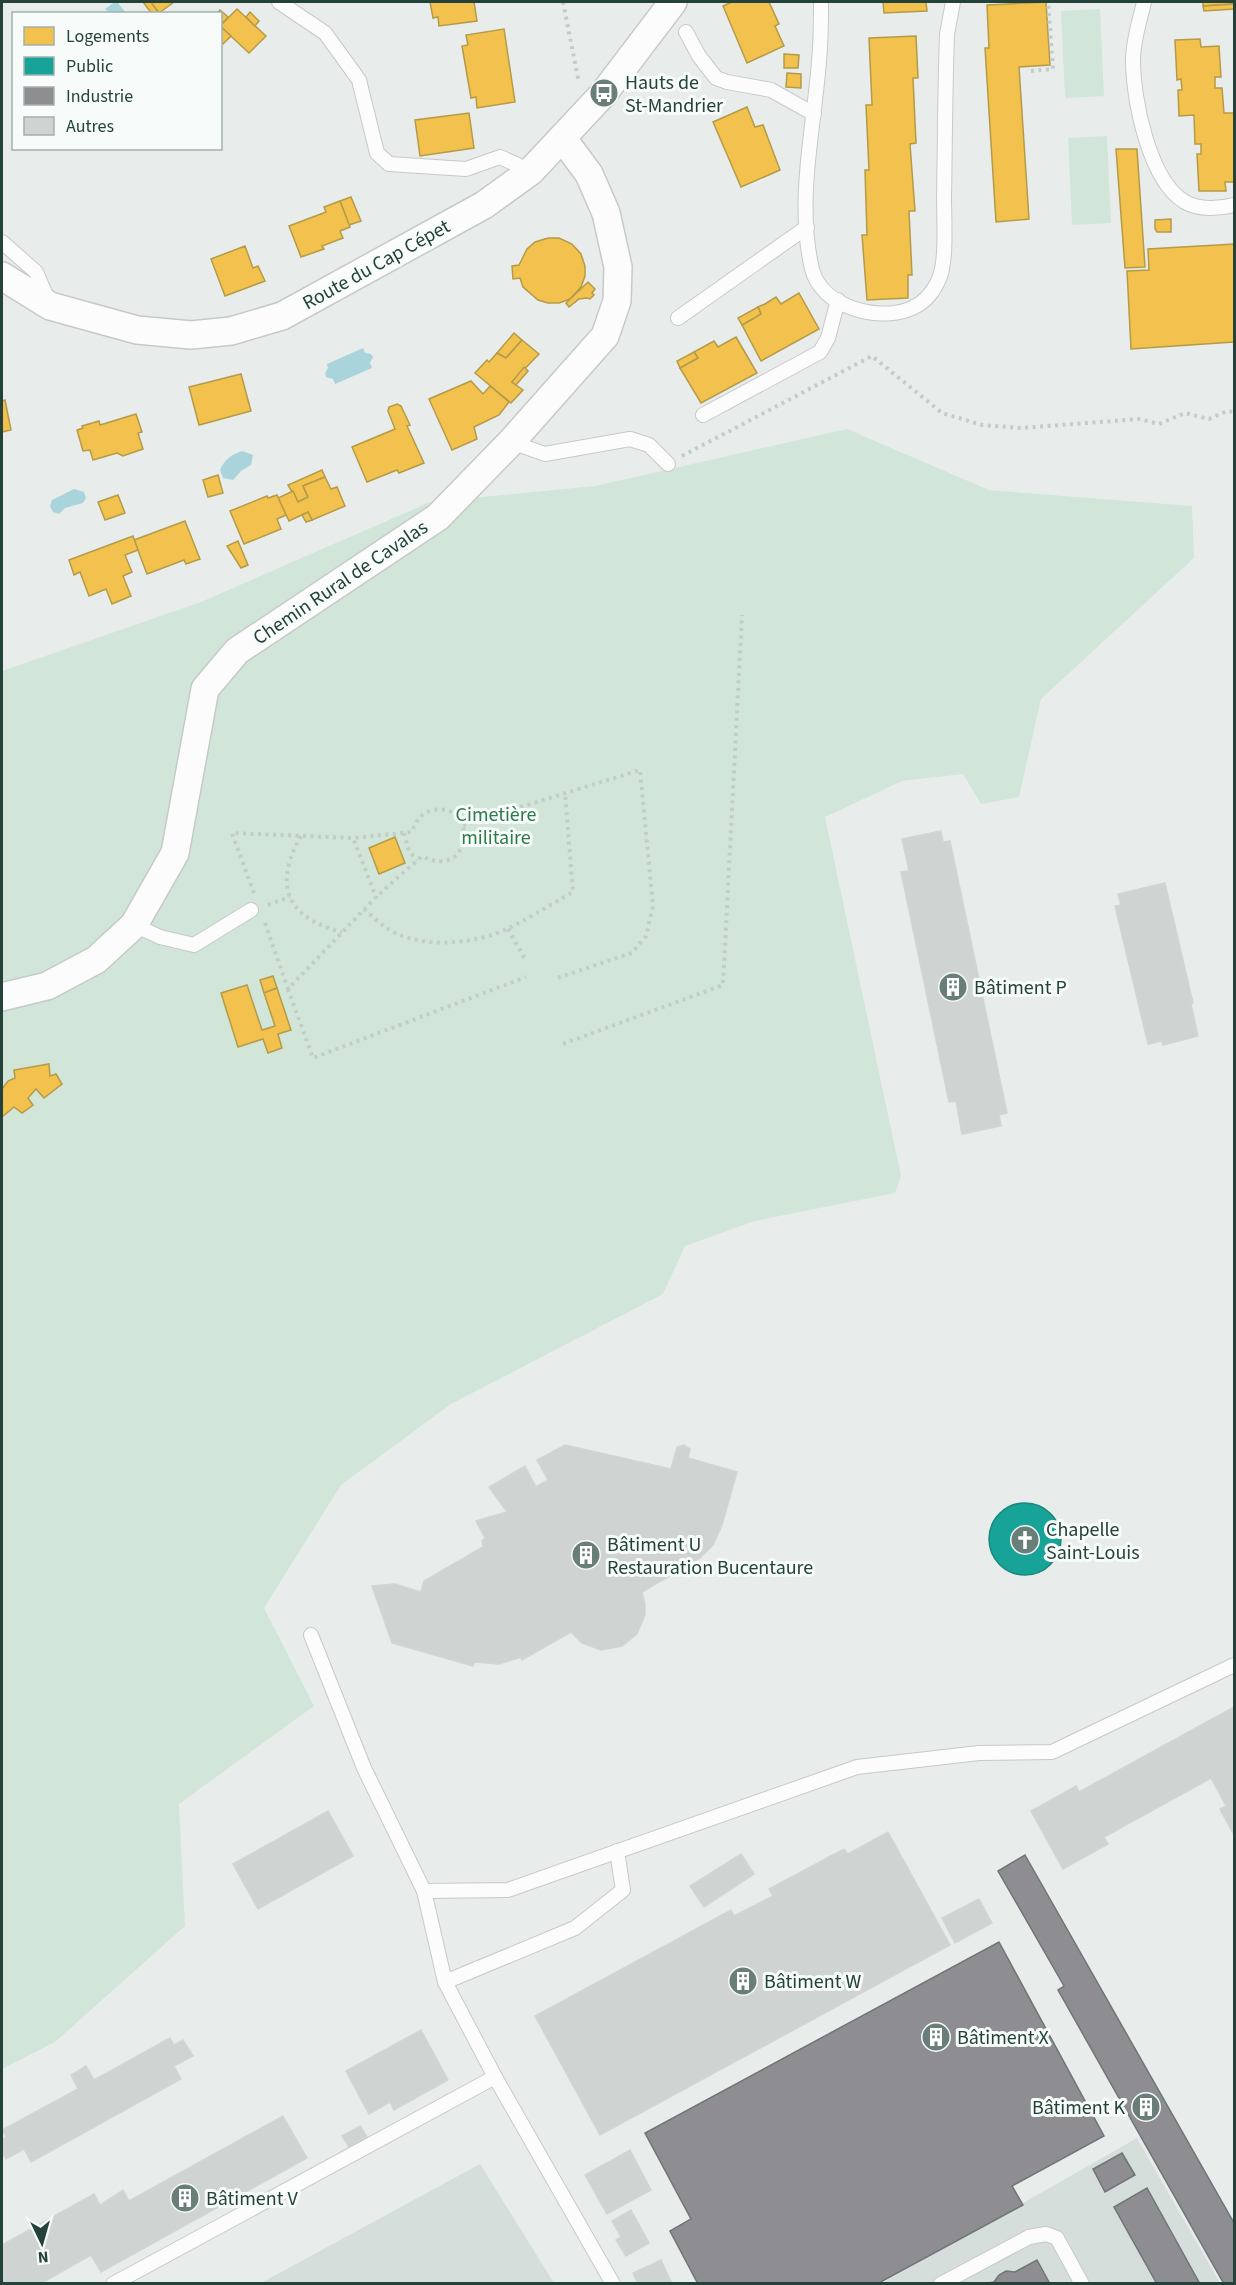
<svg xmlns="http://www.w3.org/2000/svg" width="1236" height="2285" viewBox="0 0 1236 2285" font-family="'Source Sans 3',sans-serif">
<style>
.built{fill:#d6dedb}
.green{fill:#d1e6d8}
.water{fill:#a9d4db}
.homes{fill:#f2c14e;stroke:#b49b48;stroke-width:1.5}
.public{fill:#17a398;stroke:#1b867c;stroke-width:1.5}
.industry{fill:#8d8d92;stroke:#6e7678;stroke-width:1.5}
.building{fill:#cfd4d2;stroke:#d1d6d4;stroke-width:1.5}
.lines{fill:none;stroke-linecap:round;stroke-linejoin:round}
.service-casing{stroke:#c5cac8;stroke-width:16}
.minor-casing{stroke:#c5cac8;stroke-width:30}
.path{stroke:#c3ccca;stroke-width:4;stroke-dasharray:3 4.5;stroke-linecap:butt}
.service{stroke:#fcfcfc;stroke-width:14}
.minor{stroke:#fcfcfc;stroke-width:27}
.labels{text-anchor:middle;stroke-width:6;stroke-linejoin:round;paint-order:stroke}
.poi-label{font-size:20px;fill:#24423a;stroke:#f7fbf9;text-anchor:start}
.street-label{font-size:20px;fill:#24423a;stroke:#f7fbf9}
.park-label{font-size:20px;fill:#2d7a4b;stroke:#f7fbf9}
</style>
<rect width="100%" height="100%" fill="#e8edeb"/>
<!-- built -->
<g class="built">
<path d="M1137 2138 1220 2283 881 2284Z"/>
<path d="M480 2164 554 2283H261Z"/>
</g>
<!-- green -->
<g class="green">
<path d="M1100 9 1104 96 1065 98 1061 11Z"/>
<path d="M1107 136 1111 223 1072 225 1068 138Z"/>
<path d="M847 429 989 490 1192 506 1194 558 1041 699 1019 797 981 804 963 774 902 781 825 817 901 1176 895 1193 755 1221 685 1246 663 1294 451 1404 341 1485 264 1608 314 1706 179 1804 185 1926 55 2042 2 2069V671L201 602 430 502 595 486Z"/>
</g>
<!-- water -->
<g class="water">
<path d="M115 2H117L126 13H109L105 9Z"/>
<path d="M363 348 365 353 371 354 373 357 370 363 372 368 335 384 333 379 326 377 325 373 328 368 327 364Z"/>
<path d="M242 451 253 455 251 465 241 471 233 480 223 478 220 470C225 459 231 455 242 451Z"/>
<path d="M74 489 84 492 86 498 83 503 65 508 59 514 53 512 50 506 52 500Z"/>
</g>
<!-- homes -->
<g class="homes">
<path d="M143 2H151L159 13 152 14Z"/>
<path d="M151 2H174L159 13Z"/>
<path d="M430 2H474L477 21 439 26 438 17 433 18Z"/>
<path d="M732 2H769L779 24 775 26 784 46 747 63 723 6Z"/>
<path d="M883 2H926L927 11 884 13Z"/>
<path d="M1046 2 1050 65 1019 67 1029 219 996 222 985 48H989L987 5Z"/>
<path d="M1203 2H1234V4L1203 6Z"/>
<path d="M1234 4V9L1204 11 1203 6Z"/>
<path d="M237 9 266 36 249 53 220 26Z"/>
<path d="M220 10 228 17 220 26V14H217Z"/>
<path d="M250 12 259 21 255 26 246 17Z"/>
<path d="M220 26 231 36 223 44 220 41Z"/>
<path d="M504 29 515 102 477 108 476 97 471 98 462 46 468 45 466 35Z"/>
<path d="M916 36 918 78H913L916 143 910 144 915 211H909L912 275H908V298L867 300 862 235H867L865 170H869L866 105H872L869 38Z"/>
<path d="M1200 39 1201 47 1219 46 1221 77H1215V88H1222L1224 113H1234V182H1225L1226 191H1199L1197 154H1201V144H1195L1194 115 1179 116 1178 90H1182L1181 79 1177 80 1175 40Z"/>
<path d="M784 54 799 55 798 68H784Z"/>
<path d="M787 73 801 74V88L786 87Z"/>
<path d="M747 107 755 127 763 125 780 170 741 187 713 122Z"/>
<path d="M469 113 474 148 420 156 415 120Z"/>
<path d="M1116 149H1137L1145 267 1125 268Z"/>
<path d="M351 197 361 221 349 225 340 201Z"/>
<path d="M340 201 350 227 340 231 343 238 322 246 324 249 301 257 289 226 326 212 324 207Z"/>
<path d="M1171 219V232H1157L1155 229V220Z"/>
<path d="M548 238H559L572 244 581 254 585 266V276L581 287 570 299 559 303H548L538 300 523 287 520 278 513 279 512 266 519 265 527 249 535 242Z"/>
<path d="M1234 244V342L1131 349 1127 271 1149 270 1148 249Z"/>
<path d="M245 246 253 268 258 266 265 281 225 296 211 259Z"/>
<path d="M588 282 595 289 592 293 594 295 590 299 587 298 579 299 569 307 566 303Z"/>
<path d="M799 293 819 329 761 361 742 325 761 314 758 307 765 304 776 297 781 304Z"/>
<path d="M758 307 761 314 742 325 738 318Z"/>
<path d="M514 333 522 340 506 358 497 353Z"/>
<path d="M736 337 757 373 701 403 680 368 698 358 694 352 714 341 718 347Z"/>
<path d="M522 340 539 354 512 382 523 390 511 403 475 373 487 360 489 362 497 353 506 358Z"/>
<path d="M694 352 698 358 680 368 677 361Z"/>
<path d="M524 367 528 371 516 385 512 382Z"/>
<path d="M241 374 251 411 199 425 189 387Z"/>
<path d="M471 381 483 394 490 386 509 402 499 415 474 427 477 439 452 450 429 399Z"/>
<path d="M5 400 11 430 2 432V401Z"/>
<path d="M397 404 401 406 410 425 407 426 424 463 399 473 397 470 367 482 352 447 395 429 388 411 389 407Z"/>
<path d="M136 414 142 432 138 433 143 449 123 456 117 453 93 460 90 450 83 451 77 430 83 428 82 426 99 421 100 425Z"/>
<path d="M322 470 325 477 303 486 308 497 298 502 288 485Z"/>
<path d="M218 475 223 493 208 497 203 480Z"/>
<path d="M325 477 331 489 337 487 345 506 312 520 308 512 289 521 278 498 293 491 298 502 308 497 303 486Z"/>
<path d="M118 495 125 513 105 520 98 502Z"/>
<path d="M277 495 286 515 277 519 281 529 244 544 230 511 267 496 268 498Z"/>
<path d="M308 512 312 520 306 522 302 515Z"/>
<path d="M185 521 200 559 186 564 184 560 147 574 134 540Z"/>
<path d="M133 536 138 550 125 555 132 572 123 576 131 596 112 604 106 589 89 596 80 572 74 575 69 560Z"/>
<path d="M238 541 248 565 241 568 227 546Z"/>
<path d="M395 837 405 863 379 874 369 848Z"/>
<path d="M273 976 277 988 264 993 260 980Z"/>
<path d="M247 985 262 1030 275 1026 264 993 277 988 291 1030 278 1034 282 1048 268 1053 263 1039 238 1047 221 993Z"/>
<path d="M49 1064 50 1076 56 1074 62 1084 44 1098 36 1089 28 1098 33 1105 22 1113 14 1107 2 1117V1127V1089L8 1081 15 1078 14 1070Z"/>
</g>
<!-- public -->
<circle class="public" cx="1025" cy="1539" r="36"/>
<!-- industry -->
<g class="industry">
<path d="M1025 1855 1234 2223V2284H1224L1058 1990 1064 1986 998 1871Z"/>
<path d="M999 1942 1104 2136 1012 2186 1023 2205 877 2284H698L670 2231 691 2219 645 2133Z"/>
<path d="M1122 2153 1135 2175 1105 2192 1093 2169Z"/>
<path d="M1147 2188 1200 2284H1157L1114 2207Z"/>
<path d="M1037 2260 1050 2284H983L994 2282 999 2275 1006 2271 1015 2272Z"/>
</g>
<!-- building -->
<g class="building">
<path d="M941 831 943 842 950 841 1007 1113 999 1115 1001 1126 962 1134 956 1101 949 1102 901 872 909 871 902 839Z"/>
<path d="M1165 883 1193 1003 1191 1004 1198 1036 1163 1045 1162 1041 1148 1044 1115 906 1121 905 1118 894Z"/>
<path d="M565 1445 671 1469 677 1447 684 1445 690 1449 688 1458 737 1472 722 1525 713 1545 700 1558 642 1592 645 1604V1615L637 1634 622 1646 601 1650 582 1643 571 1632 522 1660 521 1657 499 1664 474 1662 473 1666 392 1643 372 1586 395 1584 421 1592 424 1581 483 1547 482 1541 485 1538 476 1521 507 1512 489 1487 525 1466 536 1487 548 1480 537 1460Z"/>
<path d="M1234 1707V1835L1220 1809 1226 1806 1211 1778 1104 1837 1108 1844 1063 1869 1031 1811 1076 1786 1079 1792Z"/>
<path d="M328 1811 353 1856 258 1909 233 1864Z"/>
<path d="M888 1832 950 1945 600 2135 535 2016 731 1910 734 1916 773 1896 769 1889 844 1849 848 1854Z"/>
<path d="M741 1854 754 1874 704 1907 690 1886Z"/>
<path d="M979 1899 992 1923 955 1943 942 1918Z"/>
<path d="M421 2030 448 2080 394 2110 390 2102 369 2114 346 2071Z"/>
<path d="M170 2038 174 2045 183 2040 193 2056 174 2066 181 2079 31 2162 24 2149 6 2159 2 2152V2140L6 2137 2 2130 78 2089 71 2075 86 2066 94 2080Z"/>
<path d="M283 2116 307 2158 101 2272 91 2255 40 2284H2V2245L94 2194 100 2205 123 2190 129 2201Z"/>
<path d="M360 2126 367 2137 349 2147 342 2136Z"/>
<path d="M630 2150 651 2190 607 2214 585 2175Z"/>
<path d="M631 2210 649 2243 626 2256 616 2240 621 2237 612 2221Z"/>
<path d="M661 2260 672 2284H638L633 2273Z"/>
</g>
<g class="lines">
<!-- service casing -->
<g class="service-casing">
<g id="service">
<path d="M279 2 325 33 359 80 377 153 389 164 466 169 500 157 531 171"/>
<path d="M821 2C821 21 821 41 819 61 814 129 796 200 812 269 821 306 875 321 907 310 922 305 933 293 939 279 947 261 944 219 944 198 945 143 945 89 947 34L953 2"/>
<path d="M1144 2C1140 20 1133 40 1133 60 1133 99 1149 181 1185 202 1199 210 1219 209 1234 205"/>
<path d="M686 32 699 56 716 78 727 82 771 90 814 114"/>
<path d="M2 242 36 272 48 300"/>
<path d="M678 318 807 227"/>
<path d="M703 415 820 352 828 338 838 300"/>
<path d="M511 442 545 454 630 439 649 445 668 464"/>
<path d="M134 925 160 937 194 945 251 910"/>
<path d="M311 1635 364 1768 424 1891 508 1890 857 1767 979 1753 1052 1752 1234 1665"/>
<path d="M424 1891 445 1982"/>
<path d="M495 2077 613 2284"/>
<path d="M113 2284 495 2077 445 1982 575 1928 623 1890 617 1851"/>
<path d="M941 2284 1029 2237 1046 2234 1057 2238 1082 2284"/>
</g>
</g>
<!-- minor casing -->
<g class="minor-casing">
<g id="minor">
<path d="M2 276 50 306 137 330 191 335 231 331 282 316 484 205 531 171 604 93 673 2"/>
<path d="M2 997 47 986 96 960 134 925 175 853 205 689 237 651 438 517 511 442 605 336 617 301 618 267 606 213 589 174 563 139"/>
</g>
</g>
<!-- path -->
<g class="path">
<path d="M563 2 579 83"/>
<path d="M1031 71 1053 69 1048 2"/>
<path d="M682 456 872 356 942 413 982 425 1021 428 1139 419 1159 424 1185 413 1209 419 1227 411 1234 412"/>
<path d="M463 825 640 770 653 906 646 936 632 953 557 978"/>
<path d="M404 833 409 851 417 860"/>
<path d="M301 836C273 885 286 918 342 932"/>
<path d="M254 893 232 833 353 838 412 832C416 820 422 812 434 810 479 802 472 882 422 856L376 897"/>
<path d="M268 905 290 897"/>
<path d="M364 909C371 915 378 922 385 927 418 950 474 945 509 928 531 917 552 904 573 892L565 793"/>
<path d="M265 923 288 989 376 897 353 838"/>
<path d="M508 929 525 959"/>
<path d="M288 989 313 1058 526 977"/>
<path d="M563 1044 723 985 742 615"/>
</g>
<!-- service -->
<use href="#service" class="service"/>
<!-- minor -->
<use href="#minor" class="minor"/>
</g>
<!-- icons -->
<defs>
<g id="bus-disc" transform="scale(1.5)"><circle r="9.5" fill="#697e78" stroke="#f7fbf9"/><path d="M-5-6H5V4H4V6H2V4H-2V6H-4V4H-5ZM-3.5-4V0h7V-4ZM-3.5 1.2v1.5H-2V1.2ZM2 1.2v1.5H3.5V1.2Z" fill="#fff"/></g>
<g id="building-disc" transform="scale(1.5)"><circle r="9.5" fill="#697e78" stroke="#f7fbf9"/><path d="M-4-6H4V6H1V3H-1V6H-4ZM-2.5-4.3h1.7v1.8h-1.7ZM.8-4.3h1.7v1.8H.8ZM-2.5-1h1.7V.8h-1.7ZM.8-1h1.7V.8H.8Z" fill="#fff"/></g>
<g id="church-disc" transform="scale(1.5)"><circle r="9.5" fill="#697e78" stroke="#f7fbf9"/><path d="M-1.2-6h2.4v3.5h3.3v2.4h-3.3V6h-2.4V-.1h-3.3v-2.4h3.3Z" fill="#fff"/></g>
</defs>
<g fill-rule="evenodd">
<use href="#bus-disc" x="604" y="93"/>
<use href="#building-disc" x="953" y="987"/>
<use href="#church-disc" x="1025" y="1540"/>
<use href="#building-disc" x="586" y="1555"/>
<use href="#building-disc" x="743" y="1981"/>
<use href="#building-disc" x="936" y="2037"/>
<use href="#building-disc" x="1146" y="2107"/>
<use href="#building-disc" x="185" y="2198"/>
</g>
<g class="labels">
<!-- poi labels -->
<g class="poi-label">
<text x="625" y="89">Hauts de<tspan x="625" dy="23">St-Mandrier</tspan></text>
<text x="974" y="994">Bâtiment P</text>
<text x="1046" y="1536">Chapelle<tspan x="1046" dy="23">Saint-Louis</tspan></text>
<text x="607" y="1551">Bâtiment U<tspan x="607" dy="23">Restauration Bucentaure</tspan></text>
<text x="764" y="1988">Bâtiment W</text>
<text x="957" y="2044">Bâtiment X</text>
<text x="1125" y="2114" text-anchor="end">Bâtiment K</text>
<text x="206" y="2205">Bâtiment V</text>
</g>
<!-- street labels -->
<g class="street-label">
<text transform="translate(376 264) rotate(-29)" y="7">Route du Cap Cépet</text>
<text transform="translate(340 582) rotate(-34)" y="7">Chemin Rural de Cavalas</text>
</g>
<!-- park labels -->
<g class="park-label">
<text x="496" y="821">Cimetière<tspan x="496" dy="23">militaire</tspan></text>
</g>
</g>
<!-- border -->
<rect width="1236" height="2285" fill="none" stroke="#24423a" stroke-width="6"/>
<!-- legend -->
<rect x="12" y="12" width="210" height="138" fill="#f7fbf9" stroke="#a3b1ad" stroke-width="1.5"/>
<rect x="24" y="27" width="30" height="18" fill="#f2c14e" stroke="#a3b1ad" stroke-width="1.5"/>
<text x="66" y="42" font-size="18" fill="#24423a">Logements</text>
<rect x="24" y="57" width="30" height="18" fill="#17a398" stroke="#a3b1ad" stroke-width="1.5"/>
<text x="66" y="72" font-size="18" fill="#24423a">Public</text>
<rect x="24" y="87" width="30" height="18" fill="#8d8d92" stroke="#a3b1ad" stroke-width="1.5"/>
<text x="66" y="102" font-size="18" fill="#24423a">Industrie</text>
<rect x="24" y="117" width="30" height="18" fill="#cfd4d2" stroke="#a3b1ad" stroke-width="1.5"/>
<text x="66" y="132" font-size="18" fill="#24423a">Autres</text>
<!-- north arrow -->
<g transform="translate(42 2243) rotate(175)" stroke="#f7fbf9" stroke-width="4.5" paint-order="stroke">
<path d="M0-4.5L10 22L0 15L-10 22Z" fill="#24423a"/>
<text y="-9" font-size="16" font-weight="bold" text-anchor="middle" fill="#24423a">N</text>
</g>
</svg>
